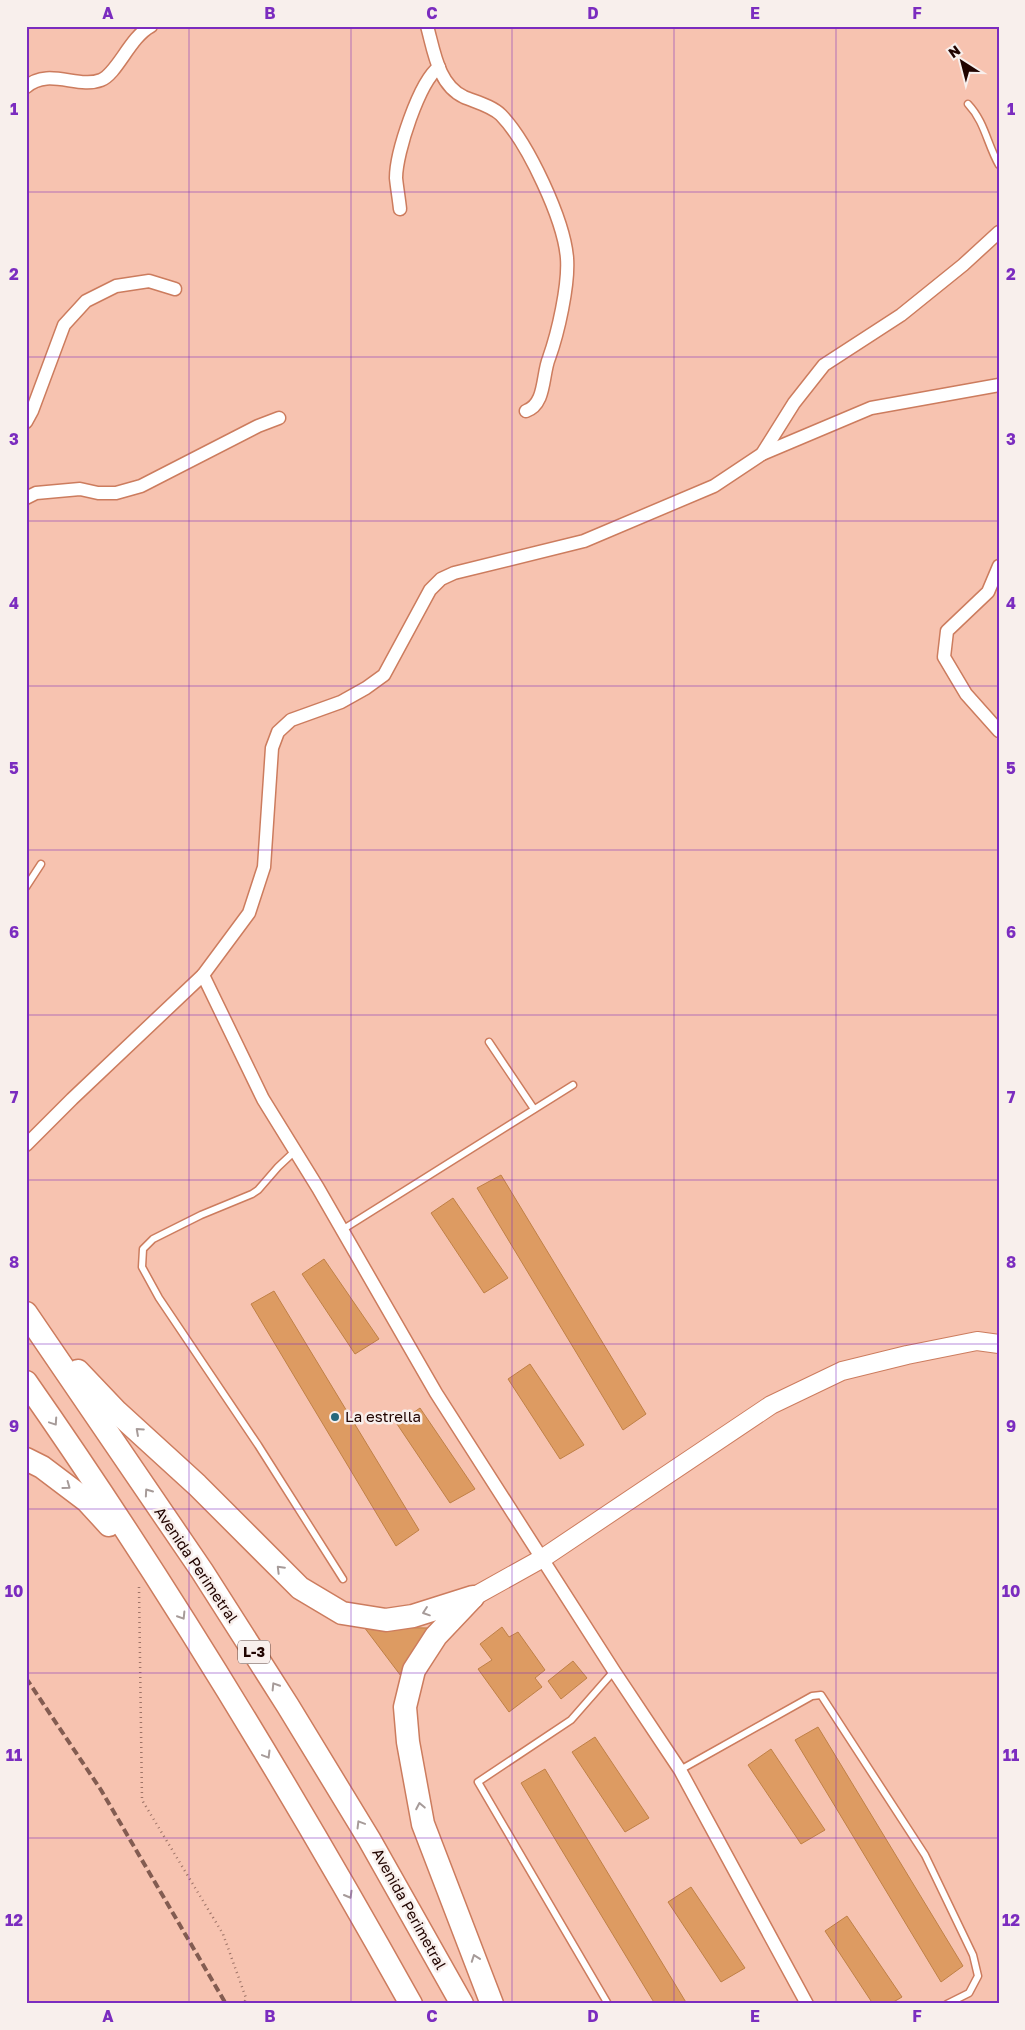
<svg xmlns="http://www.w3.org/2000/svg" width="1025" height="2030" viewBox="0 0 1025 2030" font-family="'Golos Text',sans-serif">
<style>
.building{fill:#dd9b62;stroke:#c08046}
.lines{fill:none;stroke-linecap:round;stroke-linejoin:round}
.lane-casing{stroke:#cc7c5e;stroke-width:9}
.street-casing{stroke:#cc7c5e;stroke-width:15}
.secondary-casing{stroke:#cc7c5e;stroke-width:20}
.highway-casing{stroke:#cc7c5e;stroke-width:25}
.path{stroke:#9d7367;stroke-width:2.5;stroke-dasharray:1 4;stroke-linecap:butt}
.lane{stroke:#fff;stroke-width:6}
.street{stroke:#fff;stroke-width:12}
.secondary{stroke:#fff;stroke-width:18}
.highway{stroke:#fff;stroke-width:22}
.rail{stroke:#835c51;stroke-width:4;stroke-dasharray:8 4;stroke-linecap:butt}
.oneway{stroke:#a69b99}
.grid{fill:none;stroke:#7b2cbf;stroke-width:1;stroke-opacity:0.55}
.poi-dot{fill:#27687c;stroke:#f8efec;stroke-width:2}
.labels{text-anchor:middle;stroke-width:5;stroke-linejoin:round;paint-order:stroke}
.shield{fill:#f8efec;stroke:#614a47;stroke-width:1}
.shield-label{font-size:14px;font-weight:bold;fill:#200400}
.poi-label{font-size:15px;fill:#200400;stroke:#f8efec;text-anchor:start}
.street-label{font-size:15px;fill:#200400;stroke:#f8efec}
.neatline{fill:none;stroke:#7b2cbf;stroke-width:2}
.grid-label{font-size:16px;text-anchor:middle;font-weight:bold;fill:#7b2cbf}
</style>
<rect width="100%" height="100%" fill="#f7c3b0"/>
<!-- building -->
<g class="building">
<path d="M501 1175 646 1414 623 1430 477 1188Z"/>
<path d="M453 1198 508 1278 484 1293 431 1213Z"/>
<path d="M324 1259 379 1339 355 1354 302 1274Z"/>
<path d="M274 1291 419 1530 396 1546 251 1304Z"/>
<path d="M530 1364 584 1445 560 1459 508 1379Z"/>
<path d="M420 1408 475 1489 450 1503 397 1424Z"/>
<path d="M364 1627 429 1628 404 1680Z"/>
<path d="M502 1627 509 1637 518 1632 545 1670 535 1678 542 1687 509 1712 478 1669 492 1660 480 1644Z"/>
<path d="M573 1661 587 1678 561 1699 548 1681Z"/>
<path d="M818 1727 963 1966 941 1982 795 1740Z"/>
<path d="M595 1737 649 1818 625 1832 572 1752Z"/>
<path d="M771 1749 825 1830 801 1844 748 1765Z"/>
<path d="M545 1769 687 2004H655L521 1783Z"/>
<path d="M691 1887 745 1968 721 1982 668 1902Z"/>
<path d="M847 1916 902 1997 890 2004H873L825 1931Z"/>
</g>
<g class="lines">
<!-- lane casing -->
<g class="lane-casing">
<g id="lane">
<path d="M968 104C985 122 987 144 999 165"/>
<path d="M26 887 41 864"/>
<path d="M489 1042 534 1109"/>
<path d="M295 1151 278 1167 258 1190 252 1194 201 1215 153 1239 143 1249 142 1267 159 1298 258 1445 343 1579"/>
<path d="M342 1230 573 1085"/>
<path d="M680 1770 812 1696 821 1695 925 1855 973 1955 978 1976 969 1993 947 2004"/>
<path d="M608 2004 478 1782 571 1720 614 1671"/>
</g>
</g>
<!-- street casing -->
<g class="street-casing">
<g id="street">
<path d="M427 26C434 51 438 85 464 97 476 102 492 106 501 115 528 143 564 220 567 258 569 285 558 333 549 358 542 375 546 404 526 411"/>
<path d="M26 87C48 67 78 89 101 80 117 74 130 37 151 26"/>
<path d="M400 209C399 199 397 188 396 178 396 153 419 82 439 67"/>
<path d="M26 422 32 411 64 325 86 301 116 286 149 281 175 289"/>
<path d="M762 454 871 408 999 385"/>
<path d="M26 498 36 493 80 489 98 493H116L141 486 258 426 279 418"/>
<path d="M999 566 988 592 947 631 944 657 966 694 999 731"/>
<path d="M203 975 263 1099 318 1188 436 1393 614 1671 680 1770 807 2004"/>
<path d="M26 1145 72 1099 203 975 249 913 264 867 272 748 278 732 291 720 341 702 366 688 384 675 430 590 441 579 454 573 584 541 714 486 762 454 794 403 824 365 901 315 963 265 999 232"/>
</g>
</g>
<!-- secondary casing -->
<g class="secondary-casing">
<path id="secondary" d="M473 1597 543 1558 771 1405 842 1371 907 1355 977 1341 999 1344"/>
</g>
<!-- highway casing -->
<g class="highway-casing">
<g id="highway">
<path d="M26 1313 202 1571 288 1706 369 1839 462 2004"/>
<path d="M78 1371 117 1412 197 1485 300 1588 342 1613 386 1620 413 1616 473 1597"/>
<path d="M26 1382C166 1582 292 1791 411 2004"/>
<path d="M26 1459 42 1467 87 1501 109 1525"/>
<path d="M472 1598 436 1636 414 1670 405 1707 408 1742 423 1824 492 2004"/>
</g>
</g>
<!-- path -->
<path class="path" d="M139 1587 142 1800 223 1934 246 1998 244 2004"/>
<!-- lane -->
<use href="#lane" class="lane"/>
<!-- street -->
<use href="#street" class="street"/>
<!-- secondary -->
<use href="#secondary" class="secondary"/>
<!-- highway -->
<use href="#highway" class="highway"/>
<!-- rail -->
<path class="rail" d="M26 1678 101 1790 226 2004"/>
</g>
<!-- one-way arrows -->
<defs><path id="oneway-chevron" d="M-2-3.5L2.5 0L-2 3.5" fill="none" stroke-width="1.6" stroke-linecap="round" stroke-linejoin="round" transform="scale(1.25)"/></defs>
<g class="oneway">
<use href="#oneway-chevron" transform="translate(54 1422) rotate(56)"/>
<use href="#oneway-chevron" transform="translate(139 1431) rotate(-138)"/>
<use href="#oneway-chevron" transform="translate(67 1486) rotate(36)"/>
<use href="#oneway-chevron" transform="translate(148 1492) rotate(-125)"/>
<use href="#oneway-chevron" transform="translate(280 1569) rotate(-135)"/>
<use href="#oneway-chevron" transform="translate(426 1612) rotate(161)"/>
<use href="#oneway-chevron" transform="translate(182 1616) rotate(58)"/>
<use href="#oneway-chevron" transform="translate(275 1686) rotate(-122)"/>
<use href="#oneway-chevron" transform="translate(267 1755) rotate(59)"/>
<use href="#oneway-chevron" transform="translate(420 1806) rotate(-101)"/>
<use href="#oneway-chevron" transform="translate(360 1824) rotate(-121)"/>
<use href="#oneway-chevron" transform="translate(349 1895) rotate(60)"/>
<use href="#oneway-chevron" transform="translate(475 1958) rotate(-110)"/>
</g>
<!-- grid -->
<path class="grid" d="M189 26V2004M351 26V2004M512 26V2004M674 26V2004M836 26V2004M26 192H999M26 357H999M26 521H999M26 686H999M26 850H999M26 1015H999M26 1180H999M26 1344H999M26 1509H999M26 1673H999M26 1838H999"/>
<!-- markers -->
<circle class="poi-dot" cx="335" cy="1417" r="5"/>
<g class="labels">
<!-- shield labels -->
<rect class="shield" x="238" y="1640.5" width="32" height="23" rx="4"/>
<g class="shield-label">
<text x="254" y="1657">L-3</text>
</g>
<!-- poi labels -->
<g class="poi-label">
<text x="345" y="1422">La estrella</text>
</g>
<!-- street labels -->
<g class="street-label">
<text transform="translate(196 1565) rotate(56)" y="5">Avenida Perimetral</text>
<text transform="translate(409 1909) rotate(61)" y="5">Avenida Perimetral</text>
</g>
</g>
<!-- border -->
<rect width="1025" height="2030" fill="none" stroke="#f8efec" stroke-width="55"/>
<!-- north arrow -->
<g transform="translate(962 62) rotate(324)" stroke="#f8efec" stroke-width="4" paint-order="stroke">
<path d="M0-4L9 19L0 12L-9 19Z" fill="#200400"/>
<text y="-8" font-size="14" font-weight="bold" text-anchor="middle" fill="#200400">N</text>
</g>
<rect x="28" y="28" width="970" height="1974" class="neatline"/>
<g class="grid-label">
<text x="108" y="19">A</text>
<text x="270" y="19">B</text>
<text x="432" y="19">C</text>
<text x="593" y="19">D</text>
<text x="755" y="19">E</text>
<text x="917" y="19">F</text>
<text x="14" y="115">1</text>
<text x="1011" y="115">1</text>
<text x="14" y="280">2</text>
<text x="1011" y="280">2</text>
<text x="14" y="445">3</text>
<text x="1011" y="445">3</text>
<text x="14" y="609">4</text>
<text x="1011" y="609">4</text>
<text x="14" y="774">5</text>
<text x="1011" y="774">5</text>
<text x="14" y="938">6</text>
<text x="1011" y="938">6</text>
<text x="14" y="1103">7</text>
<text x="1011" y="1103">7</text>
<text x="14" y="1268">8</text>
<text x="1011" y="1268">8</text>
<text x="14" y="1432">9</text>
<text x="1011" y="1432">9</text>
<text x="14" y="1597">10</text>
<text x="1011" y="1597">10</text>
<text x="14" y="1761">11</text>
<text x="1011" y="1761">11</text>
<text x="14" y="1926">12</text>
<text x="1011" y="1926">12</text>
<text x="108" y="2022">A</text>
<text x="270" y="2022">B</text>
<text x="432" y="2022">C</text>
<text x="593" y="2022">D</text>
<text x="755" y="2022">E</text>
<text x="917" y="2022">F</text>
</g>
</svg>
